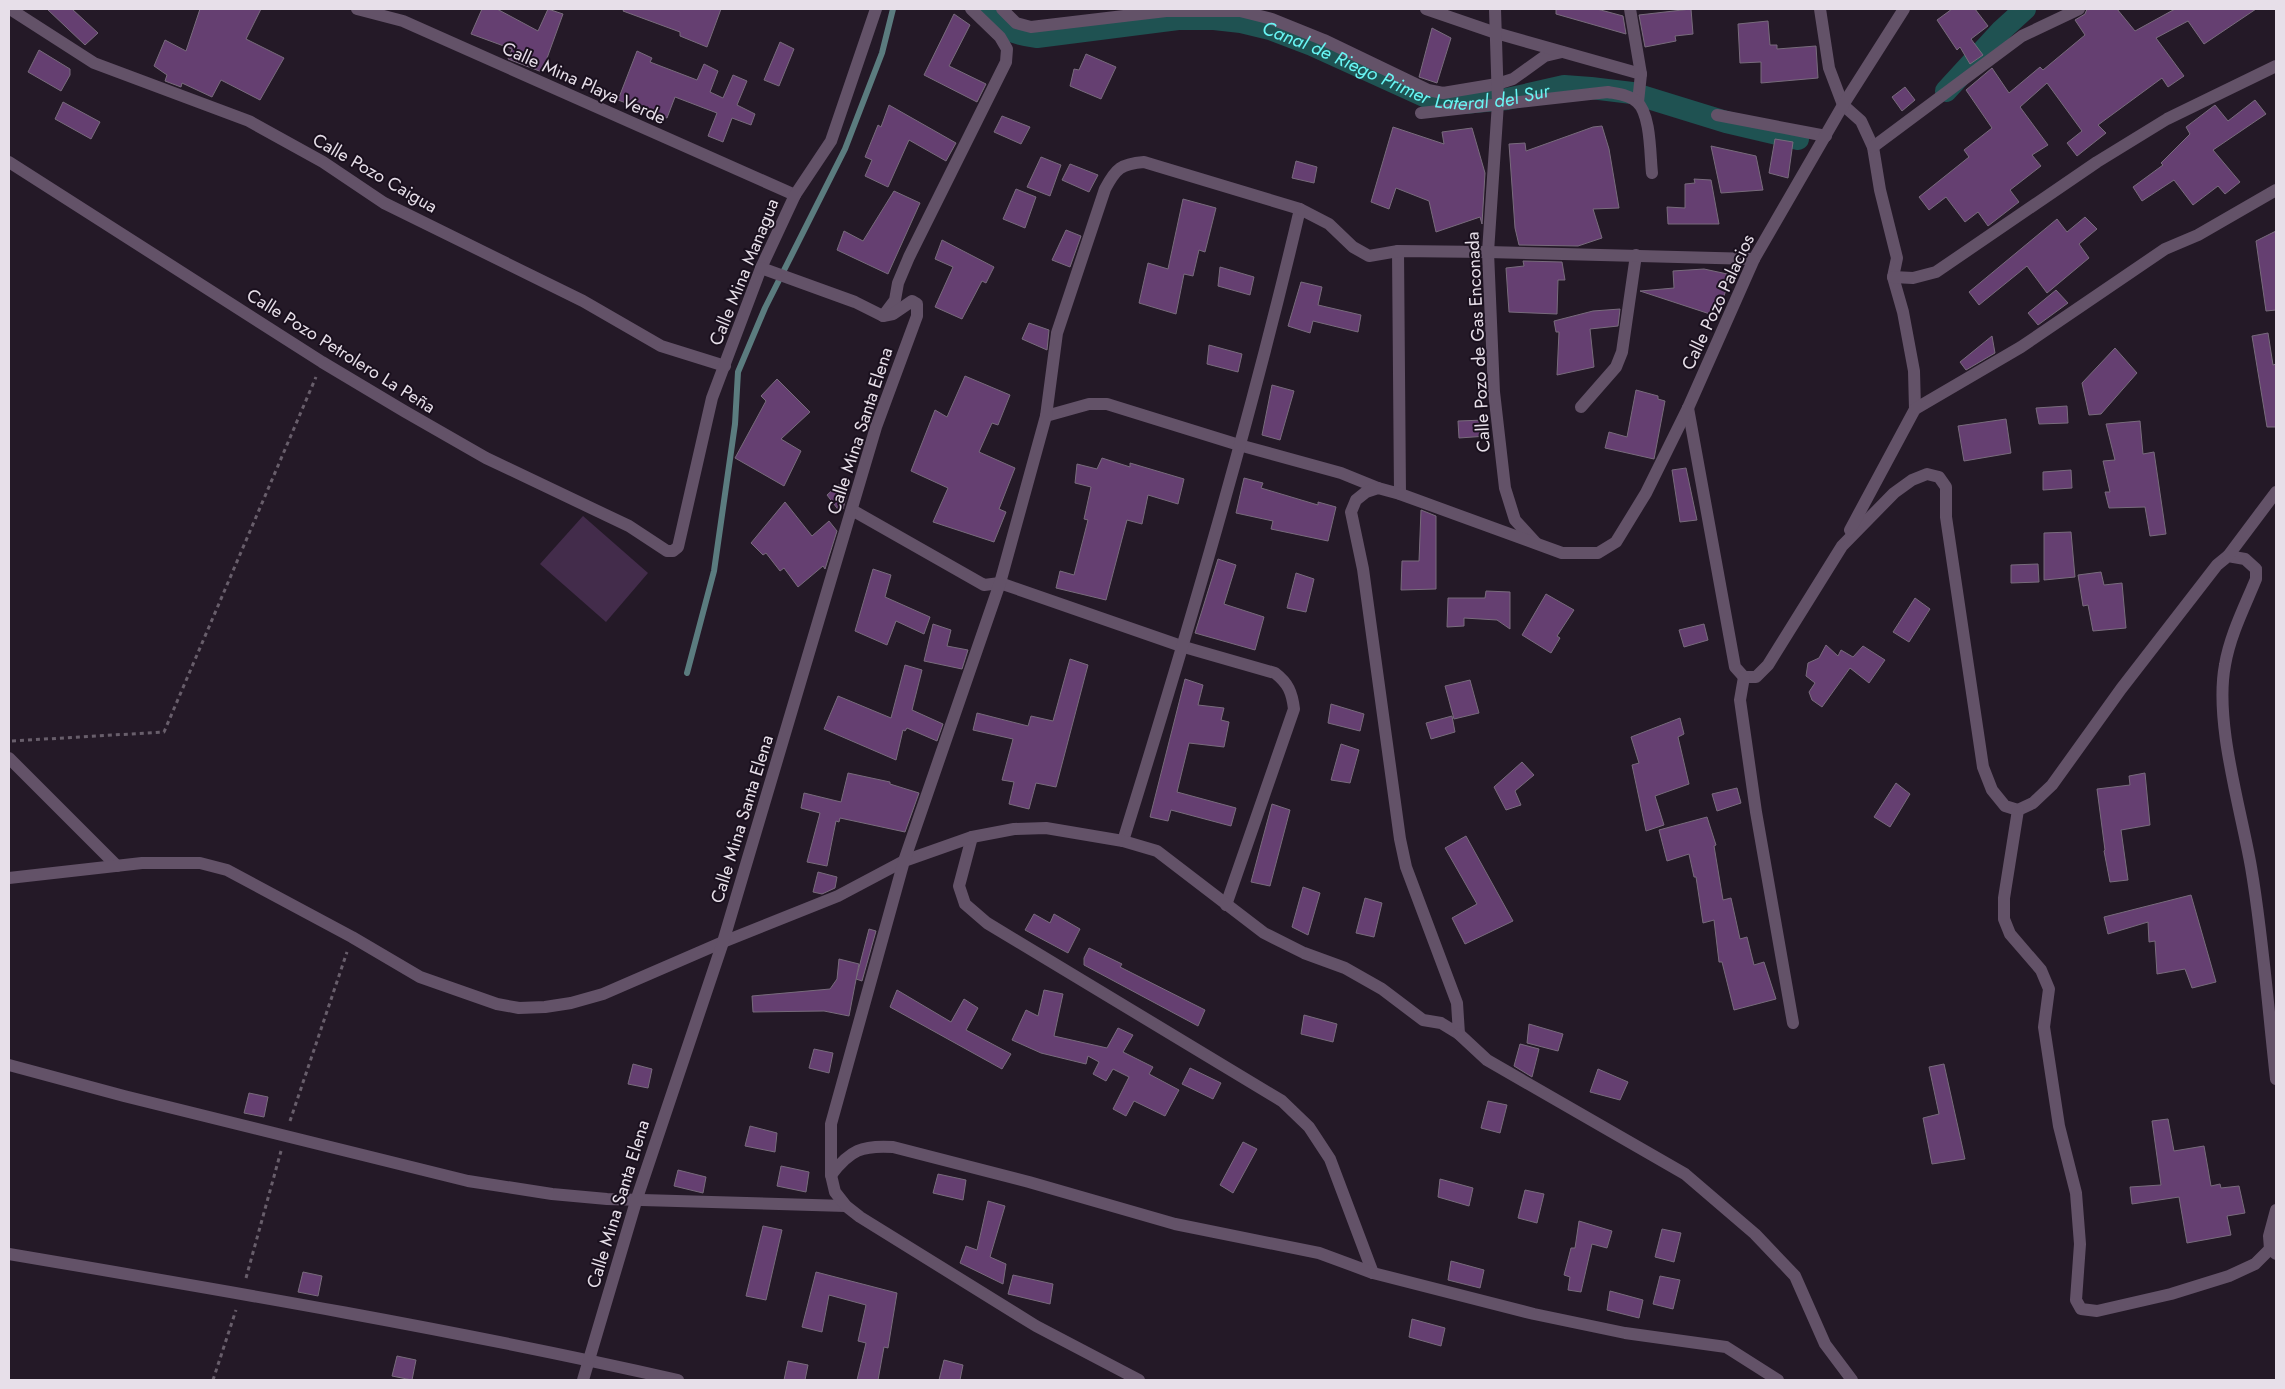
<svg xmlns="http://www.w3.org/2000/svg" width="2285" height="1389" viewBox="0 0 2285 1389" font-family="Jost,sans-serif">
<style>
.green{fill:#432c4b}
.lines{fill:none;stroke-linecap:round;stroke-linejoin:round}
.stream{stroke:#5b7c7f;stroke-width:6}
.canal{stroke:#1f5252;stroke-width:22}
.building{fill:#653f71;stroke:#786b7c}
.path{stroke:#685e6b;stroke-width:3;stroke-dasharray:4 4;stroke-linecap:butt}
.minor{stroke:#635268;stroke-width:12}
.labels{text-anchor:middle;stroke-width:4;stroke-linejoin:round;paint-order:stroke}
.street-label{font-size:18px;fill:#e7dfe9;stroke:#1a101e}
.water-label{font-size:19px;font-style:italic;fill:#69f5f4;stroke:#1a101e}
</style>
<rect width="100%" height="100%" fill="#241927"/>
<!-- green -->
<path class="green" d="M583 516 648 573 606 622 540 564Z"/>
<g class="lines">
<!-- stream -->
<path class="stream" d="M687 673 714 571 735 424 738 372 765 308 845 149 882 53 893 9"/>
<!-- canal -->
<g class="canal">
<path id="s1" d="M988 9C1004 30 1011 34 1037 37L1178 19H1214L1241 22 1270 29 1312 45 1433 100 1464 103 1507 99 1564 86 1591 88 1632 93 1726 122 1798 139"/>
<path d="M1946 91 2002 30 2025 9"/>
</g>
</g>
<!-- building -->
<g class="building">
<path d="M47 9H72L98 33 85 45Z"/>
<path d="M200 9H261L246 39 284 58 260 100 221 80 212 97 182 83 181 87 165 81 167 75 154 66 165 40 186 51Z"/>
<path d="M482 9H497L538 31 548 9 563 14 542 72 508 59 512 49 471 34Z"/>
<path d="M624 9H721L707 47 680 36V32L623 11Z"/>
<path d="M1556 9H1597L1623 16 1626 34 1556 14Z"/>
<path d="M1691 9 1693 34 1675 36 1676 41 1645 47 1639 15Z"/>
<path d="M1952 9H1975L1988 26 1971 39 1983 55 1970 64 1960 47 1957 50 1937 20Z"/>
<path d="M2087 9H2117L2135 31 2175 9H2256L2204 44 2188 21 2156 38 2184 76 2168 87 2162 78 2098 125 2106 133 2077 156 2067 143 2082 131 2047 83 2020 107 2048 145 2032 155 2041 166 2010 190 2019 202 1988 226 1978 212 1965 222 1946 197 1929 210 1919 197 1969 157 1964 150 1992 128 1966 90 1992 68 2009 93 2040 67 2043 70 2085 35 2075 20 2085 14Z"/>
<path d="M954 14 970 25 949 66 986 84 977 102 924 75Z"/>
<path d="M1768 21 1770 45H1777V49L1816 46 1818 78 1761 83V62L1740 63 1738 24Z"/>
<path d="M1432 28 1451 38 1437 83 1419 77Z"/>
<path d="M780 42 794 49 779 86 764 80Z"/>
<path d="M39 50 70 69V75L61 91 28 72Z"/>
<path d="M637 51 652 58 650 62 697 80 704 64 718 71 710 92 723 98 733 75 747 81 737 105 755 114 751 125 732 118 723 142 708 136 717 113 675 97 667 118 618 100Z"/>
<path d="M1086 54 1116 67 1101 99 1070 86 1074 69 1079 70Z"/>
<path d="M1905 87 1915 100 1902 111 1892 97Z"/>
<path d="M2255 100 2266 114 2213 150 2240 182 2225 194 2218 186 2193 205 2174 180 2142 201 2133 187 2163 165 2161 163 2190 134 2186 127 2215 105 2228 121Z"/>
<path d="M63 102 100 122 91 139 55 119Z"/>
<path d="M889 105 956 143 946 161 909 140 888 187 865 176 872 160 865 157 878 125 881 127Z"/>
<path d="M1002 116 1030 127 1021 144 994 132Z"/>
<path d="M1602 126 1609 149 1619 208 1593 209 1602 238 1578 246 1519 245 1515 228 1509 144 1525 143 1526 151 1593 127Z"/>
<path d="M1393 127 1444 144 1442 132 1472 128 1485 173 1482 224 1480 217 1436 232 1429 201 1396 188 1389 209 1371 202Z"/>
<path d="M1775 139 1793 142 1788 178 1769 173Z"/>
<path d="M1711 146 1756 156 1763 190 1721 193Z"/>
<path d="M1041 157 1061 165 1050 196 1027 187Z"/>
<path d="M1296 161 1317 167 1314 183 1292 178Z"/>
<path d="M1070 164 1098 175 1089 192 1062 180Z"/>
<path d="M1694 179 1711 180 1719 224H1668L1667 207 1685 208V184L1695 183Z"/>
<path d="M1016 189 1036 197 1025 228 1003 219Z"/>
<path d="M894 191 920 203 888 274 837 250 844 231 863 241Z"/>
<path d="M1183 199 1216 208 1205 252 1199 250 1193 276 1184 274 1176 314 1139 303 1148 263 1168 269Z"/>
<path d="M2085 217 2097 229 2079 244 2089 258 2047 293 2027 266 1979 305 1969 292 2057 219 2067 232Z"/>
<path d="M1066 230 1081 236 1070 267 1052 260Z"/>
<path d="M2276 231V310L2266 311 2256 241Z"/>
<path d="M942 240 994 267 986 283 982 281 962 319 935 307 953 267 935 259Z"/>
<path d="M1523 261 1562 262 1565 280H1558L1557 314 1509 312 1506 268 1524 266Z"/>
<path d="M1220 267 1254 277 1250 295 1218 286Z"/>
<path d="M1704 269 1732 275 1716 316 1640 291 1674 288 1673 271Z"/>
<path d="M1301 282 1322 287 1318 305 1361 315 1358 332 1313 321 1310 333 1288 326Z"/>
<path d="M2056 290 2068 303 2038 325 2028 313Z"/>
<path d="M1620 309 1618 326 1590 329 1594 367 1557 375 1559 332H1556L1554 321 1593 311Z"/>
<path d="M1029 323 1049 330 1047 350 1022 339Z"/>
<path d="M2268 333 2273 365 2276 364V427H2267L2252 336Z"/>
<path d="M1992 336 1995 353 1966 370 1960 362Z"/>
<path d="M1209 345 1242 354 1238 372 1207 364Z"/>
<path d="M2115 348 2137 373 2101 414 2089 415 2082 383Z"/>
<path d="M965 376 1010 395 998 425 992 423 979 452 1015 468 999 509 1006 512 994 542 933 522 948 488 911 471 935 410 947 417Z"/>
<path d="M777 379 810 412 781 439 801 451 784 486 735 458 766 401 761 396Z"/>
<path d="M1272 385 1294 391 1280 440 1262 435Z"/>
<path d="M1636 390 1658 396V399L1665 401 1654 459 1605 448 1609 432 1627 437Z"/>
<path d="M2067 406 2068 423 2039 424 2036 408Z"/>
<path d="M2006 419 2011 453 1964 461 1958 426Z"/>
<path d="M1485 420 1487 436 1459 438 1458 421Z"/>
<path d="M2140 421 2143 454 2154 452 2166 534 2150 536 2145 507 2109 508 2105 492H2110L2103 461 2115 460 2106 424Z"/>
<path d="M1102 458 1130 467V463L1184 479 1178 504 1148 495 1142 524 1127 520 1106 600 1056 588 1060 571 1074 575 1088 520 1084 519 1091 487 1075 483 1077 464 1097 469Z"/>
<path d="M1686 468 1697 520 1680 522 1672 470Z"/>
<path d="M2071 470 2072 488 2043 490V472Z"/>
<path d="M1244 478 1263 483 1261 488 1318 505V502L1336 507 1328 541 1271 529 1273 521 1236 513Z"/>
<path d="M839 484 847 494 843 509 840 512 827 495Z"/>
<path d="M785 502 812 536 829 521 837 531 825 569 823 566 798 587 784 568 780 571 766 553 763 555 751 543Z"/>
<path d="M1421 510 1436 516V589L1401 590 1402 561H1419Z"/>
<path d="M2071 532 2075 577 2044 580V533Z"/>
<path d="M1218 559 1236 565 1224 604 1264 617 1255 650 1195 633Z"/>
<path d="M2038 564 2039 582 2011 583V565Z"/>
<path d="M873 569 891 575 885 597 930 617 924 634 896 621 887 645 855 631Z"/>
<path d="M2101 572 2104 585 2122 583 2126 628 2093 631 2088 605 2083 606 2078 575Z"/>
<path d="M1296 573 1314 579 1306 612 1287 608Z"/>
<path d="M1486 591 1510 592V629L1497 620 1464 618V626L1447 627 1448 598H1485Z"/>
<path d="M1546 594 1574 610 1557 636 1560 638 1551 653 1522 635Z"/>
<path d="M1915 598 1930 609 1909 642 1893 632Z"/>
<path d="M933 624 951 630 947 646 968 650 962 669 924 661Z"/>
<path d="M1704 624 1708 640 1684 647 1679 630Z"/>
<path d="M1826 645 1838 656 1841 650 1853 657 1863 646 1885 660 1869 683 1850 668 1822 707 1812 700 1809 692 1815 683 1806 676 1808 663 1819 658Z"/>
<path d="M1070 659 1088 665 1056 787 1036 783 1029 809 1009 804 1014 782 1002 780 1013 739 973 730 977 713 1028 726 1031 716 1053 721Z"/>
<path d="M905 665 922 670 912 710 943 724 937 741 907 728 905 731 903 730 896 760 824 729 838 696 891 718Z"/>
<path d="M1185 679 1203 685 1198 705 1224 708 1221 720 1229 722 1224 747 1189 743 1177 792 1236 808 1231 826 1171 810 1168 821 1150 817Z"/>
<path d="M1470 680 1479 713 1454 719 1445 686Z"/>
<path d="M1331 704 1364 714 1360 731 1328 723Z"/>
<path d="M1452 716 1455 732 1431 739 1426 723Z"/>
<path d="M1680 718 1684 734 1678 737 1689 784 1655 796 1664 825 1646 831 1632 765 1639 763 1631 737Z"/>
<path d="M1341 744 1359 750 1350 783 1331 780Z"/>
<path d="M1522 762 1534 775 1515 791 1521 805 1506 810 1494 787Z"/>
<path d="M848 773 890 782V784L919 793 905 832 840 818 839 822 836 821 827 866 807 862 820 813 801 808 804 793 841 802Z"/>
<path d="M2145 773 2150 825 2121 830 2128 880 2110 882 2104 851 2105 850 2097 789 2130 785 2129 776Z"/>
<path d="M1896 783 1910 794 1890 827 1874 817Z"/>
<path d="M1737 788 1741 803 1717 811 1712 794Z"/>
<path d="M1272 804 1290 810 1270 886 1251 882Z"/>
<path d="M1707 817 1716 845 1714 846 1723 900 1731 898 1740 939 1747 937 1754 965 1764 962 1776 999 1734 1010 1722 962H1719L1714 920 1703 923 1696 877H1694L1689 854 1667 861 1659 830Z"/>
<path d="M1466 836 1513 921 1465 944 1452 918 1477 904 1445 848Z"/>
<path d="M818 872 837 877 835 888 822 894 813 892Z"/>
<path d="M1303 887 1320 893 1308 935 1292 927Z"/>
<path d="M2191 895 2216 982 2192 988 2185 969 2157 974 2155 941 2149 942 2148 922 2108 934 2104 917Z"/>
<path d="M1365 898 1382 903 1374 937 1356 933Z"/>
<path d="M1034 914 1050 923 1054 914 1080 929 1068 953 1025 930Z"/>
<path d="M869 929 876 931 862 981 856 979Z"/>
<path d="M1089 948 1122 964 1120 967 1205 1010 1198 1026 1084 965V958Z"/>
<path d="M839 959 859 964 849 1016 824 1011 753 1012 752 996 830 989 837 979Z"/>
<path d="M897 990 951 1022 964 999 978 1008 966 1030 1011 1054 1002 1069 890 1007Z"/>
<path d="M1044 990 1063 994 1054 1036 1107 1048 1118 1028 1133 1035 1123 1052 1153 1067 1149 1074 1179 1090 1165 1116 1134 1101 1126 1116 1113 1109 1129 1077 1113 1069 1106 1081 1093 1074 1099 1062 1088 1056 1086 1064 1041 1053 1012 1040 1026 1010 1038 1016Z"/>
<path d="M1304 1015 1337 1024 1333 1042 1301 1034Z"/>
<path d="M1529 1024 1563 1034 1558 1051 1527 1043Z"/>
<path d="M1520 1044 1539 1049 1532 1077 1514 1066Z"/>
<path d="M814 1049 833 1053 829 1073 809 1068Z"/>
<path d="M633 1064 652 1069 648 1088 628 1084Z"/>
<path d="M1944 1064 1965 1159 1932 1164 1923 1118 1939 1114 1929 1067Z"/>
<path d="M1190 1068 1221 1083 1213 1099 1182 1084Z"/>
<path d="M1598 1069 1628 1082 1620 1100 1590 1092Z"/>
<path d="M249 1093 268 1097 264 1117 244 1113Z"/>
<path d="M1488 1101 1507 1105 1500 1133 1481 1128Z"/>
<path d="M2168 1119 2174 1151 2204 1146 2211 1186 2220 1184 2221 1188 2239 1186 2245 1213 2227 1216 2231 1235 2187 1243 2179 1197 2132 1204 2130 1187 2161 1185 2152 1121Z"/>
<path d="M750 1126 777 1133 775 1152 745 1146Z"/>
<path d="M1243 1142 1257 1149 1233 1193 1220 1185Z"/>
<path d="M781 1166 809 1172 806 1192 777 1186Z"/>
<path d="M678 1170 706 1177 703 1193 674 1186Z"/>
<path d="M938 1174 966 1180 963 1200 933 1193Z"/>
<path d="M1440 1179 1473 1188 1469 1206 1438 1197Z"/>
<path d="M1525 1190 1544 1194 1537 1223 1518 1218Z"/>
<path d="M988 1201 1005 1206 990 1257 1006 1264 1003 1284 960 1263 966 1246 977 1250Z"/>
<path d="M1579 1221 1612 1231 1607 1248 1592 1244 1581 1292 1568 1290 1570 1277 1564 1275 1571 1248H1575Z"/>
<path d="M763 1226 782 1230 766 1300 746 1296Z"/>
<path d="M1662 1229 1681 1233 1674 1262 1655 1257Z"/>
<path d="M1451 1261 1484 1270 1480 1288 1448 1280Z"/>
<path d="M303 1272 322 1276 318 1296 298 1292Z"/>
<path d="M816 1272 897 1293 888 1348 884 1347 878 1380H857L866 1343 858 1341 866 1305 829 1295 822 1332 802 1327Z"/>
<path d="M1013 1275 1053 1284 1050 1304 1008 1294Z"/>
<path d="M1660 1276 1680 1280 1673 1309 1653 1304Z"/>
<path d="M1610 1291 1643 1300 1639 1318 1607 1310Z"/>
<path d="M1412 1319 1445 1328 1441 1346 1409 1337Z"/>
<path d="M397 1356 416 1360 412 1380 392 1376Z"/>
<path d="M944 1360 963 1365 960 1380H939Z"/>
<path d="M788 1361 808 1365 805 1380H784Z"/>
</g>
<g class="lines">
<!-- path -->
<g class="path">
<path d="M12 741 164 732 316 377"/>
<path d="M290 1121 347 952"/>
<path d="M246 1278 281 1151"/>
<path d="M213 1380 236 1310"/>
</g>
<!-- minor -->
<g class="minor">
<path d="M10 9 94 63 249 121 323 162 384 203 583 301 661 346 725 366"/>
<path d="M357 9 403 21 795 195"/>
<path d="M1002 9 1016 23 1031 27 1166 11H1240L1272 19 1324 40 1428 90 1443 93 1497 84 1513 79 1545 56 1562 52"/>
<path d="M1426 9 1496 33 1641 74"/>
<path d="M1495 9 1498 103 1488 252 1494 392 1505 488 1515 520 1536 543"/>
<path d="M1630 9 1641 74 1638 102"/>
<path d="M1820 9 1829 68 1843 105 1861 121 1873 147 1880 190 1897 258 1893 277 1903 312 1914 371 1915 409"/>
<path d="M1421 113 1608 92C1618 94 1630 95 1637 102 1651 114 1650 156 1652 173"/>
<path d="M1717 115 1826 136"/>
<path d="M1873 147 2022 36 2079 9"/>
<path d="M9 162 322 362 404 411 486 458 629 526 667 551H673L678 547 712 398 761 268 795 195 831 141 876 9"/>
<path d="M1398 251 1400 494"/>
<path d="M1893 277 1913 278 1936 272 2097 162 2167 119 2276 66"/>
<path d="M883 316 895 300 898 283 909 257 1006 62 1007 49 1000 37 971 9"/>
<path d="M1581 407 1616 367 1622 352 1636 255"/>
<path d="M1688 408 1735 667 1744 677H1756L1768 665 1842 546 1894 493 1912 480 1927 474 1939 477 1946 487V517L1983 767 1992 790 2005 806 2018 810 2033 803 2052 785 2121 689 2217 565 2228 556 2245 559 2256 569V579C2245 606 2230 635 2225 665 2214 722 2241 809 2251 867 2263 937 2268 1008 2276 1079"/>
<path d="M1046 416 1089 404H1107L1239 445 1341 473 1378 488"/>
<path d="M852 510 984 585 1000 583 1184 647 1275 673C1288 683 1292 692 1294 709L1226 905"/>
<path d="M1850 530 1915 409 2021 347 2165 249 2198 235 2276 190"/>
<path d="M2228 556 2276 492"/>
<path d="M1744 677 1740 700 1756 812 1793 1023"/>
<path d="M9 758 117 866"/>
<path d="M2018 810 2004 898V919L2010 934 2041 970 2049 989 2044 1027 2059 1126 2076 1193 2080 1244 2076 1300 2081 1309 2097 1311 2171 1294 2229 1276 2255 1264 2270 1249"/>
<path d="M972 837 959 886 965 904 987 923 1282 1101 1309 1127 1330 1159 1373 1273"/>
<path d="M1123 841C1188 632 1250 422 1300 209"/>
<path d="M9 878 142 863H200L227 870 352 937 420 977 497 1004 519 1008 545 1007 571 1003 603 994 723 942 838 896 904 861 972 837 1014 829 1046 828 1123 841 1157 851 1264 933 1304 953 1345 968 1382 989 1423 1020 1441 1023 1459 1034 1457 1003 1406 867 1400 839 1363 569 1351 512 1356 500 1366 492 1378 488 1400 494 1562 553H1598L1616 542 1646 493 1688 408 1754 259 1843 105 1904 9"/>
<path d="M1459 1034 1487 1060 1685 1174 1755 1234 1795 1276 1825 1344 1852 1380"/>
<path d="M9 1065 124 1096 468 1181 552 1194 607 1199 846 1206"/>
<path d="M831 1175C850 1150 862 1145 893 1147L1029 1182 1175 1224 1319 1253 1373 1273 1534 1314 1625 1333 1726 1347 1778 1380"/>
<path d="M9 1254C233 1292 457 1330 678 1380"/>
<path d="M2276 1254 2270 1249 2269 1236 2276 1210"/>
<path d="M583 1380 637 1198 723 942 876 427 917 316V304L912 301 893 314 883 316 855 302 761 268"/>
<path d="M1139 1380 1036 1326 860 1217 846 1206 835 1192 831 1175V1124L904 861 1000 583 1046 416 1057 333 1105 189C1116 168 1121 164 1144 162L1300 209 1329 224 1353 247 1369 256 1398 251 1488 252 1754 259"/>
</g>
</g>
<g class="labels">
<!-- street labels -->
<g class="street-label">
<text transform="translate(584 83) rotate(24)" y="6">Calle Mina Playa Verde</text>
<text transform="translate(375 173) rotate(30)" y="6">Calle Pozo Caigua</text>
<text transform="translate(744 272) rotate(-68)" y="6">Calle Mina Managua</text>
<text transform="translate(1718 302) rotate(-65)" y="6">Calle Pozo Palacios</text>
<text transform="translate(1478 342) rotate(-93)" y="6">Calle Pozo de Gas Enconada</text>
<text transform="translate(341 351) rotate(32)" y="6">Calle Pozo Petrolero La Peña</text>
<text transform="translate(860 431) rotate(-72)" y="6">Calle Mina Santa Elena</text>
<text transform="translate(742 819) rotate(-73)" y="6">Calle Mina Santa Elena</text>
<text transform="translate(618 1204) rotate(-73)" y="6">Calle Mina Santa Elena</text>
</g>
<!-- water labels -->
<g class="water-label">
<text dy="7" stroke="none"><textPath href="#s1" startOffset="438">Canal de Riego Primer Lateral del Sur</textPath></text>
</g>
</g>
<!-- border -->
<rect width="2285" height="1389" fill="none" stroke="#e7dfe9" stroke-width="20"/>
</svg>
